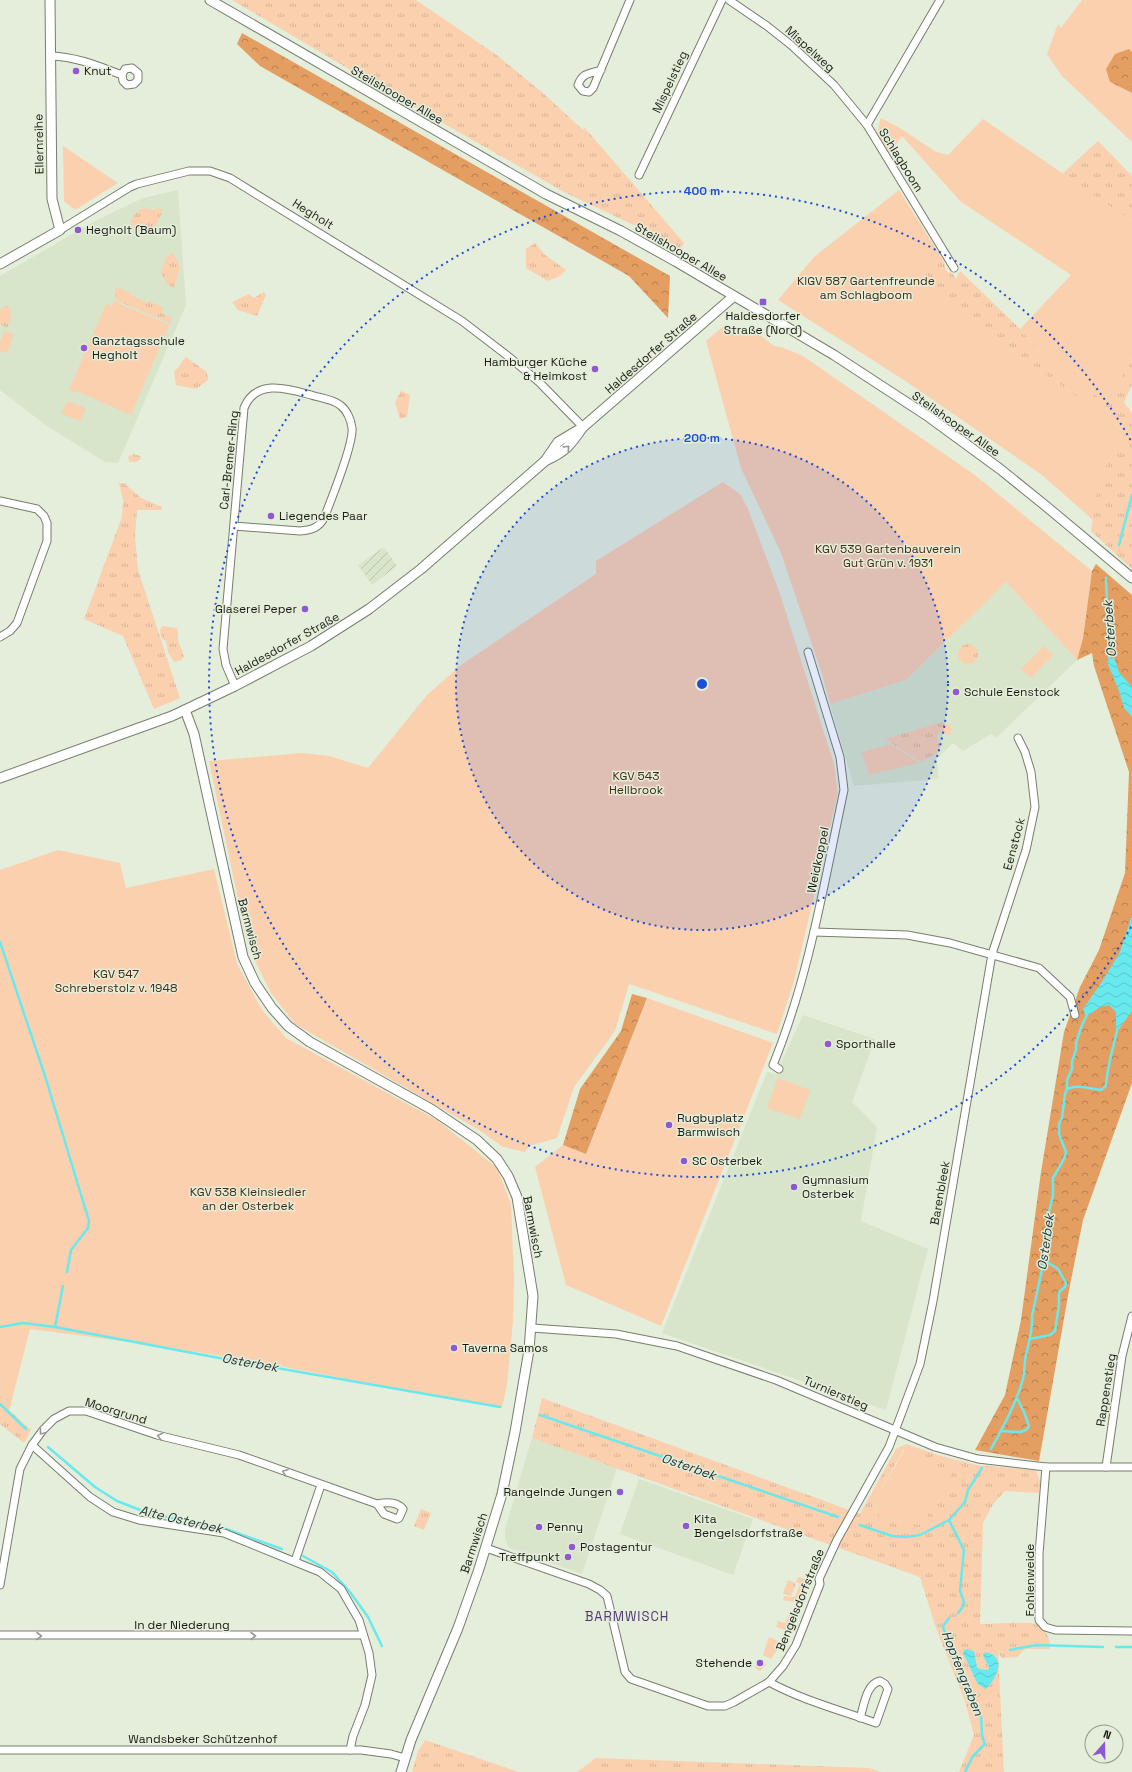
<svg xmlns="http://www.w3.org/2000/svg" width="1132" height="1772" viewBox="0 0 1132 1772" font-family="'Space Grotesk',sans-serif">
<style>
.built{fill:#d8e5ca}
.industrial{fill:url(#industrial-furrows)}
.green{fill:#fad0af}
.forest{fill:url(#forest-crowns)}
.park{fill:url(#park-tufts);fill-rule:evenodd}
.water{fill:url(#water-waves)}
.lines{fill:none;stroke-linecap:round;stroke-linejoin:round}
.stream{stroke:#68e9ed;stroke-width:2.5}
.street-casing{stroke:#767f6e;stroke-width:9}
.secondary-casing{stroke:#767f6e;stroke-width:11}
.street{stroke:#fff;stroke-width:7}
.secondary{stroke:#fff;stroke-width:9}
.oneway{stroke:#989996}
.ring{fill:none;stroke:#1d4ed8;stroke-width:2;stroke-dasharray:2 4}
.poi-dot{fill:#8e58d0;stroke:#e4eeda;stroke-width:1.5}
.labels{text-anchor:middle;stroke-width:3;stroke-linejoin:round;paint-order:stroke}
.street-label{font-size:12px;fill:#191c15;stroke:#e4eeda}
.poi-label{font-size:12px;fill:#191c15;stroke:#e4eeda;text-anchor:start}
.park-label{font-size:12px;fill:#462a10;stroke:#e4eeda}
.water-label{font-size:13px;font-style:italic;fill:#1a3031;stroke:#e4eeda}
.neighbourhood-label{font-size:13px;letter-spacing:1px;fill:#513874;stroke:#e4eeda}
.centre{fill:#1d4ed8;stroke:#e4eeda;stroke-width:2}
.ring-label{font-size:12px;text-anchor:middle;font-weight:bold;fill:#1d4ed8;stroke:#e4eeda;stroke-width:3;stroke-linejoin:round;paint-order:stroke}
</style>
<defs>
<pattern id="industrial-furrows" width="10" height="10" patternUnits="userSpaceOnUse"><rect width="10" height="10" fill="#d8e5ca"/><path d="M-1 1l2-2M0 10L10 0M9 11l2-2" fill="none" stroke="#b9c4ad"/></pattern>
<pattern id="forest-crowns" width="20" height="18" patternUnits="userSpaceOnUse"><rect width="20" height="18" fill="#e49e62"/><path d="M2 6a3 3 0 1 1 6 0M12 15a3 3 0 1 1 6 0" fill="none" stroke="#b88050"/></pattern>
<pattern id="park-tufts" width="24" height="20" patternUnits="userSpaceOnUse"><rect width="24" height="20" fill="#fad0af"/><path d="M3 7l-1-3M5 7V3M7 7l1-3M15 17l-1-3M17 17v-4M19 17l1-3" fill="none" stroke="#d6b296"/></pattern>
<pattern id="water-waves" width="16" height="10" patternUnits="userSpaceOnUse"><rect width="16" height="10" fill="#68e9ed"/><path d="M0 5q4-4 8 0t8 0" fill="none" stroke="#5ac7ca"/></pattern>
</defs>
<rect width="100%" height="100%" fill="#e4eeda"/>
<!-- built -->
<g class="built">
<path d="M178 190 186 305 118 463 105 462 47 426 0 390V276L95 221 143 198Z"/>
<path d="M1006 582 1077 660 996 738 991 734 963 751 953 743 937 759 939 779 854 786 830 704 906 680Z"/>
<path d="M803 1015 875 1039 852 1102 877 1127 861 1221 928 1249 886 1410 662 1333 767 1072 776 1074Z"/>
<path d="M532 1438 617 1468 582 1574 509 1548 505 1539V1529Z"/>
<path d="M639 1479 753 1519 733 1575 620 1534Z"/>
</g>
<!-- industrial -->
<path class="industrial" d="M384 547 397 566 372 585 358 565Z"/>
<!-- green -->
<g class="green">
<path d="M1082 0H1132V52L1128 49 1110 82 1132 93V142L1062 76 1047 54 1058 24 1061 28Z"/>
<path d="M881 118 900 128 936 152 948 155 983 119 1132 221V357L1109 405 1049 363 1020 329 1071 275 960 201 902 136 889 154C879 139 875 136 881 118Z"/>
<path d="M63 146 118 183 75 210 64 201Z"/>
<path d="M899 190 943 260 921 276 933 287 1017 354 1126 432 1099 478 1093 520 1042 475 904 380 778 300 814 257Z"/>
<path d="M114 301 169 325 131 415 76 391 75 393 69 390 106 304 112 306Z"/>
<path d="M726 324 761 336 774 346 781 347 803 356 976 476 1092 571 1083 638 1077 660 1006 582 906 680 830 704 822 674 781 553 741 468 706 341Z"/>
<path d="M4 331 14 334 7 353 0 351V342Z"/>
<path d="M67 401 86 408 81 421 61 414Z"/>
<path d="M723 482 740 494 748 509 780 594 834 764 838 793 794 981 777 1034 629 984 615 1031 574 1087 557 1138 529 1146 525 1152 503 1147 479 1130 295 1024 271 993 254 959 245 932 209 761 302 753 329 756 368 768 427 695 461 665 596 574V561Z"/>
<path d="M1044 646 1053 655 1031 678 1021 669Z"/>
<path d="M891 744 919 763 869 775 862 752Z"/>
<path d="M58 850 120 863 126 888 214 869 237 964 262 1010 286 1038 437 1120 497 1168 511 1204 514 1279 513 1321 507 1385 502 1408C406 1392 312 1371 216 1355 155 1345 92 1337 30 1329L9 1411 0 1402V870Z"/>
<path d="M647 998 773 1043 661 1326 566 1285 535 1167 563 1145 586 1154Z"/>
<path d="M778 1078 810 1090 800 1119 767 1108Z"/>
<path d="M905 1449 952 1475 922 1525 880 1518 873 1503Z"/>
<path d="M798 1577 809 1580 800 1603 783 1600 784 1596 795 1597 800 1584 796 1582Z"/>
<path d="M790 1613 796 1615 789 1631 776 1627 778 1621 785 1623Z"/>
<path d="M769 1637 782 1643 771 1659 763 1655Z"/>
<path d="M757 1661 766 1664 760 1671 755 1668Z"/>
</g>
<!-- forest -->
<g class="forest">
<path d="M242 33 670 276 668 318 629 276 260 66 237 44Z"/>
<path d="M1129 49 1132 52V93L1110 82 1106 69 1115 54Z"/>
<path d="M1096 564 1132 595V1083L1083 1220 1069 1290 1039 1461 975 1450 1005 1395 1021 1320 1041 1172 1064 1032 1080 987 1099 950 1125 873 1129 772 1094 666 1092 653 1077 660 1083 638 1092 571Z"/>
<path d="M632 994 647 998 586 1154 563 1145 580 1089 621 1031Z"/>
</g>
<!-- park -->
<g class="park">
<path d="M232 0H416L498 56 544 94 583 130 584 127 684 243 680 250 642 229 564 192 371 82Z"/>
<path d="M1098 141 1132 176V221L1062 174Z"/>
<path d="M146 208 153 210 159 208 163 210 155 228 148 227 142 231H137L131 226V219L139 210Z"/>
<path d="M535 243 544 254 566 270 560 276 548 281 526 268V249Z"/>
<path d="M171 254H174L180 267 174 288 167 284 161 273 165 259Z"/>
<path d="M943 260 947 272 952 273 956 279 960 271 1020 329 1049 363 1108 404 1132 357V385L1124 402 1132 413V569L1091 531 1099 478 1126 432 1017 354 933 287 921 276Z"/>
<path d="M115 287 131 293V295L148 303 149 301 163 307 162 313 172 318 169 323 116 300Z"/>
<path d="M264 292 266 295 257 316 238 310 232 302 249 294 254 298Z"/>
<path d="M9 306 11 318 7 328 0 324V310L3 307Z"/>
<path d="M186 357 207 372 208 380 196 389 176 385 174 371C180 368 181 361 186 357Z"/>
<path d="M401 391 410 395 407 417 400 419 395 402Z"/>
<path d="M133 454 140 456 141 459 136 462H130L128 457Z"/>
<path d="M119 483H124L141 498 162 507V510H137L135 536 138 570 180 698 154 709 123 636 84 619 122 517 123 500Z"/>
<path d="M162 626 177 628 178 633V640L184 656 181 660 174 662 168 652 166 641 162 639 160 630Z"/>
<circle cx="968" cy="654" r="10"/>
<path d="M943 722 949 725 952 729 948 735 939 732C936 737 938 743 941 747L934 755 921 762 885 739Z"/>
<path d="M542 1398 860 1514 896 1449 906 1444 941 1456 976 1465 1036 1470 1040 1481 1039 1493 1005 1491 993 1504 983 1523 980 1624C990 1624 1029 1621 1036 1624 1047 1630 1050 1638 1050 1649H1025L1017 1657 1002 1658 998 1652 1004 1772H959L974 1735 965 1701 936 1628 920 1577 532 1438ZM904 1449 951 1475 922 1525 880 1518 873 1503ZM963 1653 976 1659 977 1667 980 1669 988 1670 989 1667 983 1656 991 1653C995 1659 1000 1662 997 1670L977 1683Z"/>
<path d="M0 1402 31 1430 24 1443 0 1424Z"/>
<path d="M421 1509 431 1513 424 1530 414 1526Z"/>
<path d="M788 1580 796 1583 791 1596 783 1593Z"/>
<path d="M425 1740 519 1772H412L418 1751Z"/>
<path d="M596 1758 869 1768 881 1772H577Z"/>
</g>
<!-- water -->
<g class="water">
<path d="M1114 657 1119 672 1132 687V717L1124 708 1119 691 1107 662Z"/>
<path d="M1132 915V1011L1116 1033V1012L1109 1005 1100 1007 1086 1017 1083 1009 1101 983 1120 952Z"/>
<path d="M967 1649 974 1651 977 1667 980 1669 988 1670 989 1667 983 1656 984 1653C990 1651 996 1656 998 1662 1001 1668 991 1687 985 1689L977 1683 963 1653 964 1650Z"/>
</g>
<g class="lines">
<!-- stream -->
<g class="stream">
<path d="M1119 545 1132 495"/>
<path d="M1106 578 1109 657 1111 663"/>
<path d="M0 942 45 1076 89 1221 88 1228 71 1250 67 1272"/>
<path d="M1067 1089C1079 1084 1088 1089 1101 1090L1106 1086C1107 1067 1113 1049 1117 1031"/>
<path d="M0 1327 23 1323 55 1327 214 1357 500 1407"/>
<path d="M55 1327 63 1286"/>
<path d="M1030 1339 1050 1335 1055 1331 1059 1305V1292L1065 1287 1066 1283 1058 1269 1044 1260"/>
<path d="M0 1404 26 1429"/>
<path d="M540 1415 838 1517"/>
<path d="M1001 1431 1020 1432 1026 1430 1029 1426 1024 1412 1017 1398"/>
<path d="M48 1447 95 1487 117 1501 148 1513 226 1529 282 1549"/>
<path d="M991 1449C1003 1427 1016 1404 1023 1379 1025 1372 1024 1363 1026 1355 1029 1342 1033 1330 1032 1316L1044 1260 1049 1228V1212L1053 1195V1178L1064 1159 1066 1152 1059 1134V1124L1062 1118 1065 1094 1067 1089V1080L1072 1069V1061L1076 1050V1043L1082 1025 1087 1015"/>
<path d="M949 1520 964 1550 960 1591 964 1602 962 1608 958 1613"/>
<path d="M860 1525 892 1536 906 1537 920 1535 949 1520 965 1502 968 1490 982 1468"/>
<path d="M303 1556 332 1572 350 1592 368 1617 382 1646"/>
<path d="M949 1618 943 1626 944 1630 973 1704 981 1716 982 1735 985 1744 973 1756 965 1772"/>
<path d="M1116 1647H1132"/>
<path d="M1010 1650 1036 1645 1103 1647"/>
</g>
<!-- street casing -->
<g class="street-casing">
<g id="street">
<path d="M729 0 767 26 791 45 834 85 867 125 954 268"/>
<path d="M51 56C77 57 98 66 122 75L123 81 127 85 134 84 138 80V73L132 68 125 69 122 75"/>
<path d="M601 70C589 74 583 72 578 85L583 91 589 92 593 88 630 0"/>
<path d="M867 125 940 0"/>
<path d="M639 175 722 0"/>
<path d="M60 230 130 187 137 184 189 171H210L230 178 462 321 509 357 539 382 583 427"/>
<path d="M0 501 37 509 44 516 47 523V541L17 623 10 631 0 637"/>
<path d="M234 526 300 531C311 530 319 528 324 518 331 500 354 444 352 428 351 420 347 410 340 405 332 399 320 398 311 395 289 389 256 378 244 408L223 649 226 665 235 686"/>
<path d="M814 932 907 935 950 943 1039 968 1070 997 1075 1015"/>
<path d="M779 1069 773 1065C809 977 824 883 844 790L840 757 808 652"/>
<path d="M532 1328 616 1334 677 1346 776 1380 935 1447 978 1459 1046 1467H1132"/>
<path d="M32 1445 90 1497 113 1512 139 1520 224 1533 320 1572 341 1589 359 1620 369 1653 372 1675 365 1705 353 1736 350 1750"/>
<path d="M1046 1467 1039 1554V1620L1045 1627 1055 1630 1132 1631"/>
<path d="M1106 1467 1122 1356 1132 1316"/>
<path d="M486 1548 589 1584 600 1590 607 1596 625 1672 631 1679 708 1706H725L734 1702 769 1682 783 1666 796 1645 820 1584 819 1579 837 1540 889 1447 920 1364 933 1301 992 954 1026 850 1035 807 1031 772 1025 752 1018 738"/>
<path d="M295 1561 321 1485"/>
<path d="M0 1585 20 1469 32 1445 43 1430 54 1419 69 1411H86L157 1435 239 1455 377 1504 384 1514 397 1519 399 1518 403 1509C397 1501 386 1502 377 1504"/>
<path d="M0 1635H363"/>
<path d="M769 1682C802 1700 840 1710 876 1723L888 1689 885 1684 880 1681C866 1684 864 1706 860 1718"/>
<path d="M0 1750H361L391 1754 405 1758"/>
</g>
</g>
<!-- secondary casing -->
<g class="secondary-casing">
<g id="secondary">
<path d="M210 0 546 194 621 231 675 261 834 355 929 417 1000 469 1047 507 1132 578"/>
<path d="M0 264 60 230 52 199 50 0"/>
<path d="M545 461 558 442 583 427 734 296"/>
<path d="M185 710 194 734 243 957 255 983 272 1008 288 1026 310 1042 431 1109 477 1140 497 1159 508 1176 517 1197 533 1296 529 1350 515 1432 502 1494 479 1569 458 1628 411 1740 401 1772"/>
<path d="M0 778 172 716 235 686 311 646 369 609 421 569 545 461C566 451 570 446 583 427"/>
</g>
</g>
<!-- street -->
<use href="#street" class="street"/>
<!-- secondary -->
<use href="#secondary" class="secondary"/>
</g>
<!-- one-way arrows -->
<defs><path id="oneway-chevron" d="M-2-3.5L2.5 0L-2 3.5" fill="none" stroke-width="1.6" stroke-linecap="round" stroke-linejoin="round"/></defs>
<g class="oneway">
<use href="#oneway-chevron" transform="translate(567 448) rotate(-46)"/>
<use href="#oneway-chevron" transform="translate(42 1432) rotate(128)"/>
<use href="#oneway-chevron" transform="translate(160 1436) rotate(-166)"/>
<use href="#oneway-chevron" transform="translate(285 1472) rotate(-160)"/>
<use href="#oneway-chevron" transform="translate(39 1636)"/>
<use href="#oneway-chevron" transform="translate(253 1636)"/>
</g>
<!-- distance rings -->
<circle cx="702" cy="684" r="246" fill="#1d4ed8" fill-opacity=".12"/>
<g class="ring">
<circle cx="702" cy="684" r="246"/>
<path d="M1131 927A493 493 0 1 1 1131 441"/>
</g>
<!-- markers -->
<g class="poi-dot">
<circle cx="76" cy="71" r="4"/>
<circle cx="78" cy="230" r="4"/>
<rect x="759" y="298" width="8" height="8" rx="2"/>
<circle cx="84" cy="348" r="4"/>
<circle cx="595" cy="369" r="4"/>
<circle cx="271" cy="516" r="4"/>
<circle cx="305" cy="609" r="4"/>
<circle cx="956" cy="692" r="4"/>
<circle cx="828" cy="1044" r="4"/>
<circle cx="669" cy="1125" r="4"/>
<circle cx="684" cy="1161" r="4"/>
<circle cx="794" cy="1187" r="4"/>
<circle cx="454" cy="1348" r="4"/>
<circle cx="620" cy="1492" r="4"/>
<circle cx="686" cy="1526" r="4"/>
<circle cx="539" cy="1527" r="4"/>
<circle cx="572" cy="1547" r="4"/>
<circle cx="568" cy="1557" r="4"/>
<circle cx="760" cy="1663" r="4"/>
</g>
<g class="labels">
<!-- street labels -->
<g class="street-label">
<text transform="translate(810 49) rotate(42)" y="4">Mispelweg</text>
<text transform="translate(670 82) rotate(-65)" y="4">Mispelstieg</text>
<text transform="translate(397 95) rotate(30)" y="4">Steilshooper Allee</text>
<text transform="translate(39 144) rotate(-91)" y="4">Ellernreihe</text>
<text transform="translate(901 160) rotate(58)" y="4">Schlagboom</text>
<text transform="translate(313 214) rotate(32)" y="4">Hegholt</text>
<text transform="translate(681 252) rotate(30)" y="4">Steilshooper Allee</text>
<text transform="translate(651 353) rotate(-41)" y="4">Haldesdorfer Straße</text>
<text transform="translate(956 424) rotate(35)" y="4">Steilshooper Allee</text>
<text transform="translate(229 460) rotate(-84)" y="4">Carl-Bremer-Ring</text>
<text transform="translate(287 644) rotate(-29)" y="4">Haldesdorfer Straße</text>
<text transform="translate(1014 844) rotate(-75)" y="4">Eenstock</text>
<text transform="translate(818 860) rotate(-78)" y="4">Weidkoppel</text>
<text transform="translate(250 929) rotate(75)" y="4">Barmwisch</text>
<text transform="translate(940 1193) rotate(-80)" y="4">Barenbleek</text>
<text transform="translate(533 1227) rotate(79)" y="4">Barmwisch</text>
<text transform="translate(1106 1390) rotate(-81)" y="4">Rappenstieg</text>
<text transform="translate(836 1393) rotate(23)" y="4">Turnierstieg</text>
<text transform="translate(116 1411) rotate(17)" y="4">Moorgrund</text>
<text transform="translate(474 1543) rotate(-72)" y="4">Barmwisch</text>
<text transform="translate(1030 1580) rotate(-90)" y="4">Fohlenweide</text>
<text transform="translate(800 1600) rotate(-68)" y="4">Bengelsdorfstraße</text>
<text x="182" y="1629">In der Niederung</text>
<text x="203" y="1743">Wandsbeker Schützenhof</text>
</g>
<!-- poi labels -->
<g class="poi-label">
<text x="84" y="75">Knut</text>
<text x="86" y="234">Hegholt (Baum)</text>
<text x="763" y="320" text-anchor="middle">Haldesdorfer<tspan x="763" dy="14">Straße (Nord)</tspan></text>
<text x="92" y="345">Ganztagsschule<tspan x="92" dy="14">Hegholt</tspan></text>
<text x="587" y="366" text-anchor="end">Hamburger Küche<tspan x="587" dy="14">&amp; Heimkost</tspan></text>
<text x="279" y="520">Liegendes Paar</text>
<text x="297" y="613" text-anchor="end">Glaserei Peper</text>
<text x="964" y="696">Schule Eenstock</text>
<text x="836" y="1048">Sporthalle</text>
<text x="677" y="1122">Rugbyplatz<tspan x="677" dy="14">Barmwisch</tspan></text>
<text x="692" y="1165">SC Osterbek</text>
<text x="802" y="1184">Gymnasium<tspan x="802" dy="14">Osterbek</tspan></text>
<text x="462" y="1352">Taverna Samos</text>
<text x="612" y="1496" text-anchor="end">Rangelnde Jungen</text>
<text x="694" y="1523">Kita<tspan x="694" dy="14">Bengelsdorfstraße</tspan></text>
<text x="547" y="1531">Penny</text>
<text x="580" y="1551">Postagentur</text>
<text x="560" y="1561" text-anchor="end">Treffpunkt</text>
<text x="752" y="1667" text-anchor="end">Stehende</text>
</g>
<!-- park labels -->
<g class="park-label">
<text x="866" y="285">KlGV 587 Gartenfreunde<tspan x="866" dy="14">am Schlagboom</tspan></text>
<text x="888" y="553">KGV 539 Gartenbauverein<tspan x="888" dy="14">Gut Grün v. 1931</tspan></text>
<text x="636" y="780">KGV 543<tspan x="636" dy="14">Hellbrook</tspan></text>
<text x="116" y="978">KGV 547<tspan x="116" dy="14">Schreberstolz v. 1948</tspan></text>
<text x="248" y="1196">KGV 538 Kleinsiedler<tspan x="248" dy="14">an der Osterbek</tspan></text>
</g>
<!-- water labels -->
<g class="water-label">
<text transform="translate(1109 629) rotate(-94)" y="5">Osterbek</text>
<text transform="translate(1045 1242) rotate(-82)" y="5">Osterbek</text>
<text transform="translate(250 1362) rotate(10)" y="5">Osterbek</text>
<text transform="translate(689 1466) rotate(19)" y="5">Osterbek</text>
<text transform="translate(181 1519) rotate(13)" y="5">Alte Osterbek</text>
<text transform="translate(963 1673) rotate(68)" y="5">Hopfengraben</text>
</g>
<!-- neighbourhood labels -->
<g class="neighbourhood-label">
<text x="627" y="1621">BARMWISCH</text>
</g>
</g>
<circle cx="702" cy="684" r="6" class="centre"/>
<g class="ring-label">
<text x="702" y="195">400 m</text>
<text x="702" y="442">200 m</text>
</g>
<!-- north arrow -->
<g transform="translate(1104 1744) rotate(20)"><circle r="19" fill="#e4eeda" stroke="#939a8b"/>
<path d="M0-3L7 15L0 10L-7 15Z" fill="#8e58d0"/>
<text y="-6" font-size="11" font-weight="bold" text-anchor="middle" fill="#191c15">N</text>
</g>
</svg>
